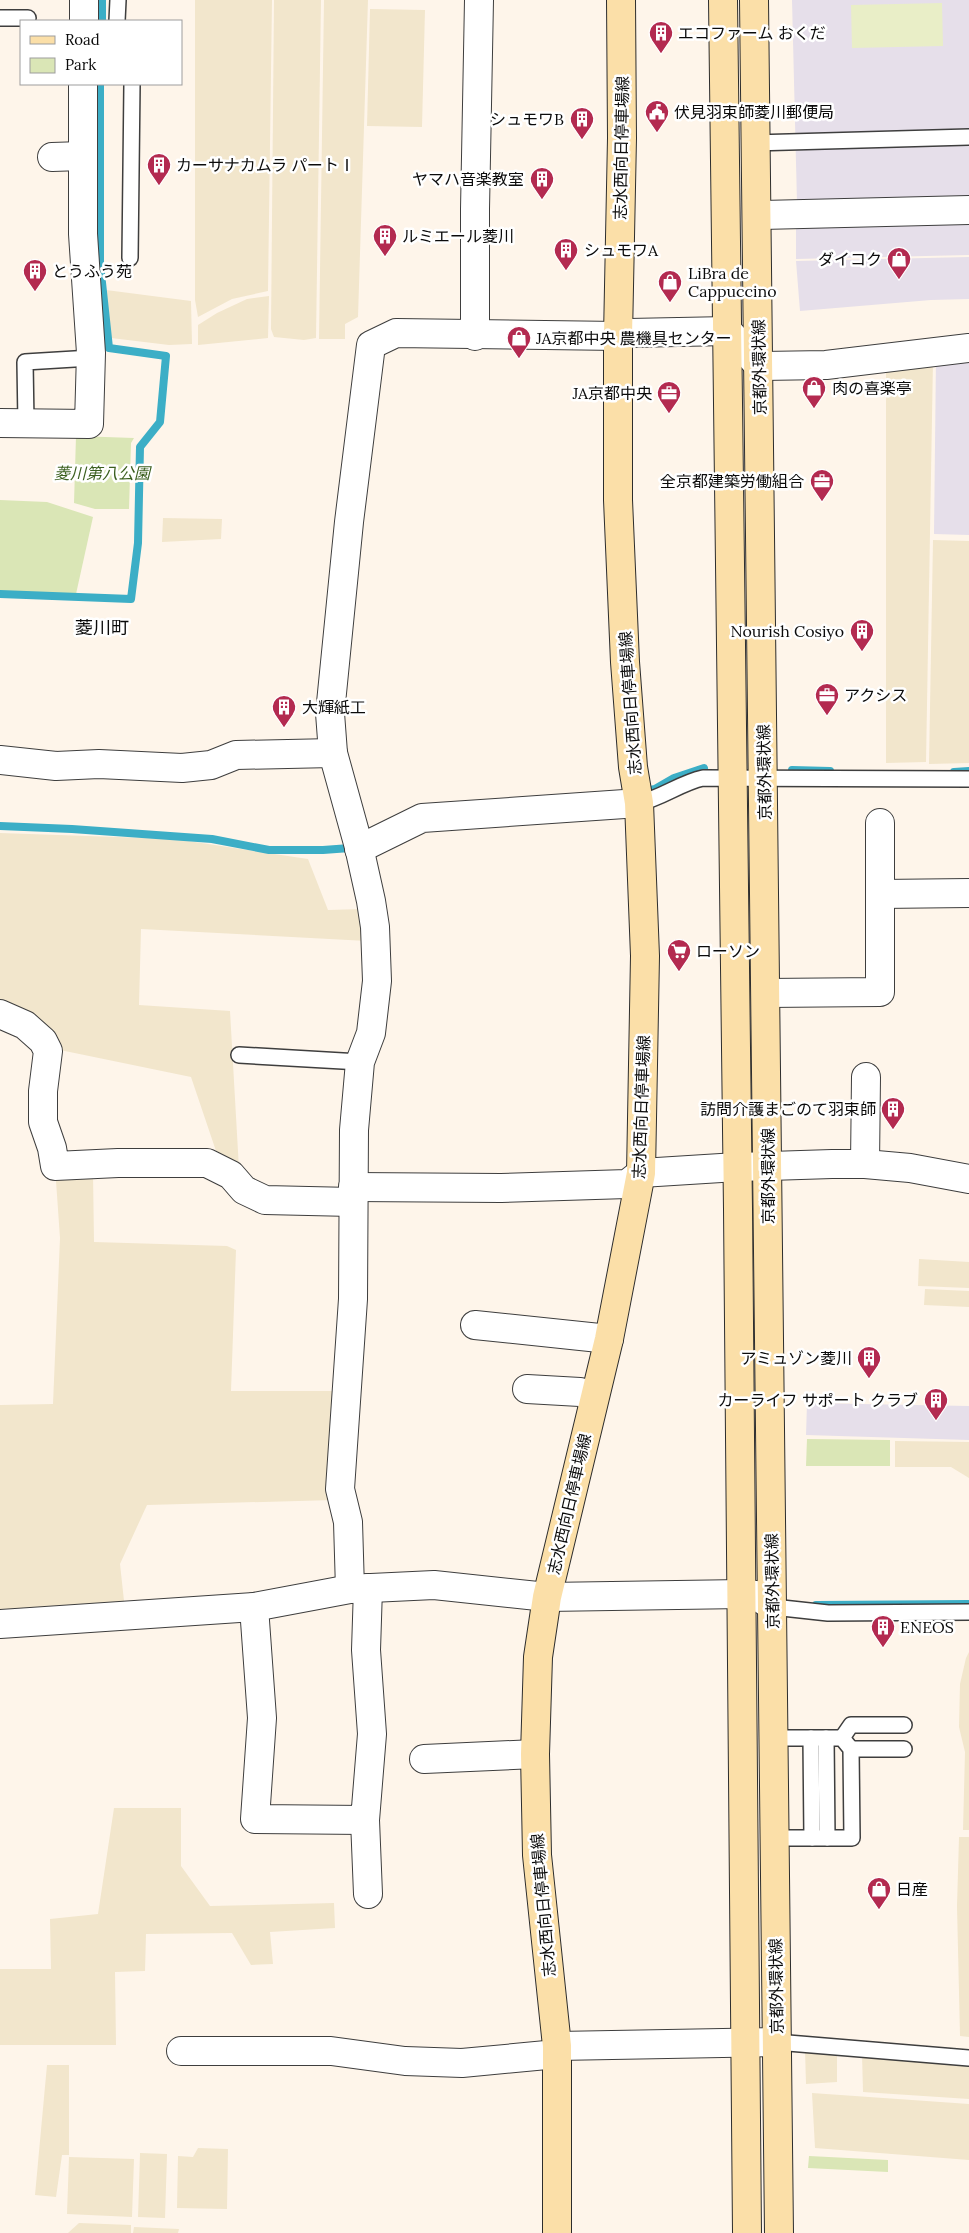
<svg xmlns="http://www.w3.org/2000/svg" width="969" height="2233" viewBox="0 0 969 2233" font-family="Lora,'Noto Sans JP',serif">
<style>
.industrial{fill:#e6dfea}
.farmland{fill:#f2e6cc}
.green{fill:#dae6b6}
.pitch{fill:#e9eec7}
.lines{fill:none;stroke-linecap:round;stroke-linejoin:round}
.stream{stroke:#3caec6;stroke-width:8}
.lane-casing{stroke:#3e3e3e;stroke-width:18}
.street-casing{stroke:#3e3e3e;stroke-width:30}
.secondary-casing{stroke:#2d2d2d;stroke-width:30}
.lane{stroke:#fff;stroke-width:15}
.street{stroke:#fff;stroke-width:28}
.secondary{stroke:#fbdfa8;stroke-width:28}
.labels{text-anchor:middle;stroke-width:5;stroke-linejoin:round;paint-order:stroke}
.poi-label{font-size:16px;fill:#0b0b0b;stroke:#fff;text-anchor:start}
.street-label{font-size:16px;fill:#0b0b0b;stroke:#fff}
.park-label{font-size:16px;font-style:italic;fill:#3b5f1f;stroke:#fff}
.neighbourhood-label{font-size:18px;fill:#0b0b0b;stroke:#fff}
</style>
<rect width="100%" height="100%" fill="#fef5ea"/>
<!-- industrial -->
<g class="industrial">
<path d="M792 0H969V202L797 203Z"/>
<path d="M969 222V255L796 259V228Z"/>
<path d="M969 257V299L931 300 800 311 796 261Z"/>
<path d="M969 353V535L934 534 936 357Z"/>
<path d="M807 1403 969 1406V1440L806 1435Z"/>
</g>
<!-- farmland -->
<g class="farmland">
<path d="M195 0H272L268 291 232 299 198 317 195 300Z"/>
<path d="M274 0H321L316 338 304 340 274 337 271 329Z"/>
<path d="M324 0H368L358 317 345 324V339H319Z"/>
<path d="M370 9 425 10 422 127 367 126Z"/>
<path d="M106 290 191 301 192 344 169 345 111 338Z"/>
<path d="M269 296 268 338 198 345V325L217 313 247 299Z"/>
<path d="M933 360 926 762 886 763V368Z"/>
<path d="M163 518 222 519 221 539 162 542Z"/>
<path d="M933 540 969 541V763L929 764Z"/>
<path d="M0 833 175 839 308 859 328 910 362 909 367 941 141 929 139 1005 230 1011 239 1169 216 1151 191 1077 60 1050 0 1005Z"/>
<path d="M93 1173 94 1242 227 1246 236 1250 231 1391H338L334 1500 147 1505 120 1564 125 1610 0 1614V1405L53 1404 60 1238 56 1181 63 1174Z"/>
<path d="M919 1259 969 1262V1288L918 1286Z"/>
<path d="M925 1289 969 1291V1307L924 1305Z"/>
<path d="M895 1441 969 1442V1478L951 1467H895Z"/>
<path d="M969 1652V1830H963L965 1752 959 1727 960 1684 966 1658Z"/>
<path d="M114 1808H181V1866L210 1906 334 1903 335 1928 270 1932 273 1964 251 1965 232 1933 146 1934 145 1971 115 1972 116 2045H0V1969H51L50 1919 98 1914Z"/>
<path d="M959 1837H969V2037L960 2036 957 1906Z"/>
<path d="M805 2050 837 2052V2082L806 2084Z"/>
<path d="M862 2054 969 2063V2099L863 2092Z"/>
<path d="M47 2065H69V2155H62L56 2197 35 2195Z"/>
<path d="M812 2093 969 2104V2160L815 2148Z"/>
<path d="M198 2148 228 2149 227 2209 177 2208 178 2156 193 2157Z"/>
<path d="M140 2153 167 2154 165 2218 138 2217Z"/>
<path d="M69 2157 134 2159 132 2217 67 2214Z"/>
<path d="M79 2223 131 2225V2233H68Z"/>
<path d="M134 2227 179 2229 178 2233H133Z"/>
</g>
<!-- green -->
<g class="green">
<path d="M76 436 134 438 131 443 129 509H95L74 503Z"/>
<path d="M0 500 47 502 93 517 76 594 0 591Z"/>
<path d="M807 1439 890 1440V1466H806Z"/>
<path d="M809 2156 888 2160V2172L808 2168Z"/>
</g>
<!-- pitch -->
<path class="pitch" d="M942 3 943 46 852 48 851 5Z"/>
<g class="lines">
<!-- stream -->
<g class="stream">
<path d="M102 21V0"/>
<path d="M0 594 131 599 138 543 140 447 160 422 166 356 109 348 100 264V84"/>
<path d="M792 770 830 771"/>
<path d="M954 772 969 771"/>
<path d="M641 792 655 789 674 778 704 768"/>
<path d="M0 826 72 829 212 839 269 850H323L350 848 354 846"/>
<path d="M816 1605 969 1604"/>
</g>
<!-- lane casing -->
<g class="lane-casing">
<g id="lane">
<path d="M0 18H28"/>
<path d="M117 21 118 0"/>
<path d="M756 143 969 137"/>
<path d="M130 258 132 84"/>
<path d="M26 423 25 362 91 358"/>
<path d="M639 803C662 798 680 783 703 778L969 779"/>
<path d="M239 1055 360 1062"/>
<path d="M773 1607 828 1613 969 1612"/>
<path d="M774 1738H842L851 1749 852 1838H774"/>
<path d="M811 1738 812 1838"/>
<path d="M826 1738 827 1838"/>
<path d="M842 1738 851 1725H904"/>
<path d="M851 1749H904"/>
<path d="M776 2042 969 2058"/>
</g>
</g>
<!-- street casing -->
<g class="street-casing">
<g id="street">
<path d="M84 21V0"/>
<path d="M52 157 82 156"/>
<path d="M757 215 969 210"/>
<path d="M475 336V209L479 0"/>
<path d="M0 423 89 424 91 353 83 234V84"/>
<path d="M0 760 56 766 99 764 182 768 211 765 236 755 333 753"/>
<path d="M359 849 422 818 639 803"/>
<path d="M880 894 969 893"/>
<path d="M766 993 880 992V823"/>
<path d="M0 1014 25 1025 43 1041 48 1051 43 1091V1122L52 1148 55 1166 118 1163H207L231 1175 244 1190 265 1200 352 1202"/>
<path d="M865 1164 866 1077"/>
<path d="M353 1187 501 1188 627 1184 641 1173 737 1167 832 1164H865L910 1168 969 1179"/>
<path d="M475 1325 609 1339"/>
<path d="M527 1389 580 1392 594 1397"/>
<path d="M350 1589 348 1522 340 1489 353 1299 354 1130 360 1062 371 1033 377 981 375 927 371 901 359 847 333 753 330 713 349 522 371 345 396 333 618 336 629 333 728 331 759 366 826 365 969 348"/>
<path d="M254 1607 262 1718 255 1819 365 1820 372 1734 366 1650 368 1588"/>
<path d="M0 1624 254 1607 350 1589 434 1585 547 1597 742 1594 756 1595 773 1607"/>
<path d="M424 1759 535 1754"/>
<path d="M365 1820 368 1894"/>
<path d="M557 2046 776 2042"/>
<path d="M181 2051H331L405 2061 462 2063 557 2054"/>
</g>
</g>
<!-- secondary casing -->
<g class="secondary-casing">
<g id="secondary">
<path d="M723 0 738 1209 747 2233"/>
<path d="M754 0 779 2233"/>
<path d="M557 2233V2046L537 1855 535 1754 538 1657 547 1597 609 1339 641 1173 645 956 639 803 633 767 625 662 618 500V336L622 138 621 0"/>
</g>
</g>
<!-- lane -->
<use href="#lane" class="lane"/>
<!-- street -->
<use href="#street" class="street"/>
<!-- secondary -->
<use href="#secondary" class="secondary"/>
</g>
<!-- icons -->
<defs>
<g id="building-pin" transform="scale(1.25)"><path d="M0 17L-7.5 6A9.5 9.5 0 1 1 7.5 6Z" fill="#b32a50" stroke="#fff"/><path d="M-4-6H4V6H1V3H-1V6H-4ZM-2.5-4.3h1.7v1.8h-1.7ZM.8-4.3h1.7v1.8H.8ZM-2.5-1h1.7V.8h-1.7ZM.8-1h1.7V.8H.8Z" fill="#fff"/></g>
<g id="civic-pin" transform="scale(1.25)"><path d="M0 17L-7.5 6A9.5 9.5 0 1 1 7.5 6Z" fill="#b32a50" stroke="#fff"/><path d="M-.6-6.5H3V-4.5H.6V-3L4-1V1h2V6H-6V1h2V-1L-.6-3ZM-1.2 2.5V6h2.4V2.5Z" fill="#fff"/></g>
<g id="shop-pin" transform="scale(1.25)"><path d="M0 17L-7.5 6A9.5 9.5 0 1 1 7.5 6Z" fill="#b32a50" stroke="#fff"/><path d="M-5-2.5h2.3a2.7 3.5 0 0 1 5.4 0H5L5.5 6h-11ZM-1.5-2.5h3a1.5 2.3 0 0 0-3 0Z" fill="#fff"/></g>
<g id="office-pin" transform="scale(1.25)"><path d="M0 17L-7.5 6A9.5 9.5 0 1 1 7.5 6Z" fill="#b32a50" stroke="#fff"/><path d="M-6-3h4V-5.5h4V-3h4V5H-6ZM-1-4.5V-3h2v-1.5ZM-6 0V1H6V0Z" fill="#fff"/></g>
<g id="supermarket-pin" transform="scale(1.25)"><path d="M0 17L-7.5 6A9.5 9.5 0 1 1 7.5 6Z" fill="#b32a50" stroke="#fff"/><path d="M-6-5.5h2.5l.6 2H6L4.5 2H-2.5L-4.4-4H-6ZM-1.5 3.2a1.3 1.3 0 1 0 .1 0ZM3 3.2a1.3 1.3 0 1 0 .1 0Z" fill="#fff"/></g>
</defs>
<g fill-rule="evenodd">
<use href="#building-pin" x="661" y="33"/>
<use href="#civic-pin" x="657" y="112"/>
<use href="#building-pin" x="582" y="119"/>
<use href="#building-pin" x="159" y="165"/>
<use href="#building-pin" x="542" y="179"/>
<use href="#building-pin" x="385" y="236"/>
<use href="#building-pin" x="566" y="250"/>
<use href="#shop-pin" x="899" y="259"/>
<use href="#building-pin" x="35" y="271"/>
<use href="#shop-pin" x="670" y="282"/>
<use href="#shop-pin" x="519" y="338"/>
<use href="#shop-pin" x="814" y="388"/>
<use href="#office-pin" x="669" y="393"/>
<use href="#office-pin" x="822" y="481"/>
<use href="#building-pin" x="862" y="631"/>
<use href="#office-pin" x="827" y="695"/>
<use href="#building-pin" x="284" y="707"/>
<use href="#supermarket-pin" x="679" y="951"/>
<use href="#building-pin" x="893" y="1109"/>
<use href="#building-pin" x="869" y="1358"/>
<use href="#building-pin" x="936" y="1400"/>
<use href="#building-pin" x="883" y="1627"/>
<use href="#shop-pin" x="879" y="1889"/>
</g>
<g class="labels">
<!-- poi labels -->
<g class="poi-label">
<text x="678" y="39">エコファーム おくだ</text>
<text x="674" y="118">伏見羽束師菱川郵便局</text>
<text x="564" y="125" text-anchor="end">シュモワB</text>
<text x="176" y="171">カーサナカムラ パートⅠ</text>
<text x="524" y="185" text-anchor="end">ヤマハ音楽教室</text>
<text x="402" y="242">ルミエール菱川</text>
<text x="584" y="256">シュモワA</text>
<text x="882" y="265" text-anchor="end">ダイコク</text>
<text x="52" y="277">とうふう苑</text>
<text x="688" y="279">LiBra de<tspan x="688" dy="18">Cappuccino</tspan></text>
<text x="536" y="344">JA京都中央 農機具センター</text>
<text x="832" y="394">肉の喜楽亭</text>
<text x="652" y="399" text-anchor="end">JA京都中央</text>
<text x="804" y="487" text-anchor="end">全京都建築労働組合</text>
<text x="844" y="637" text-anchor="end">Nourish Cosiyo</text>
<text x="844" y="701">アクシス</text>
<text x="302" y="713">大輝紙工</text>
<text x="696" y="957">ローソン</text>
<text x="876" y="1115" text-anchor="end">訪問介護まごのて羽束師</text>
<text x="852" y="1364" text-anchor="end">アミュゾン菱川</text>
<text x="918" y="1406" text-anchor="end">カーライフ サポート クラブ</text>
<text x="900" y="1633">ENEOS</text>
<text x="896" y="1895">日産</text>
</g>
<!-- street labels -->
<g class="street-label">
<text transform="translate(621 148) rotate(-89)" y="6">志水西向日停車場線</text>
<text transform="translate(759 367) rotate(-91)" y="6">京都外環状線</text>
<text transform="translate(630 703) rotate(-94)" y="6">志水西向日停車場線</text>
<text transform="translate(764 772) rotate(-91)" y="6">京都外環状線</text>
<text transform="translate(641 1107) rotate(-88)" y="6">志水西向日停車場線</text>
<text transform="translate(768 1176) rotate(-90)" y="6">京都外環状線</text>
<text transform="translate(569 1504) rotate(-77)" y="6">志水西向日停車場線</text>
<text transform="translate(772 1581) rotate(-91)" y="6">京都外環状線</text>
<text transform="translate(543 1905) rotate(-95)" y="6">志水西向日停車場線</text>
<text transform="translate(776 1986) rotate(-91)" y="6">京都外環状線</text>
</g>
<!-- park labels -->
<g class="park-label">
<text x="102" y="479">菱川第八公園</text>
</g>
<!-- neighbourhood labels -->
<g class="neighbourhood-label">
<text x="102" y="634">菱川町</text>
</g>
</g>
<!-- legend -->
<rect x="20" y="20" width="162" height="65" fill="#ffffff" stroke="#9d9d9d"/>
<rect x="30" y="36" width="25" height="8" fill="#fbdfa8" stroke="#9d9d9d"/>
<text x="65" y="45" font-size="15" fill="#0b0b0b">Road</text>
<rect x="30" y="58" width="25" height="15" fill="#dae6b6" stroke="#9d9d9d"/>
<text x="65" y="70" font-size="15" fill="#0b0b0b">Park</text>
</svg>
